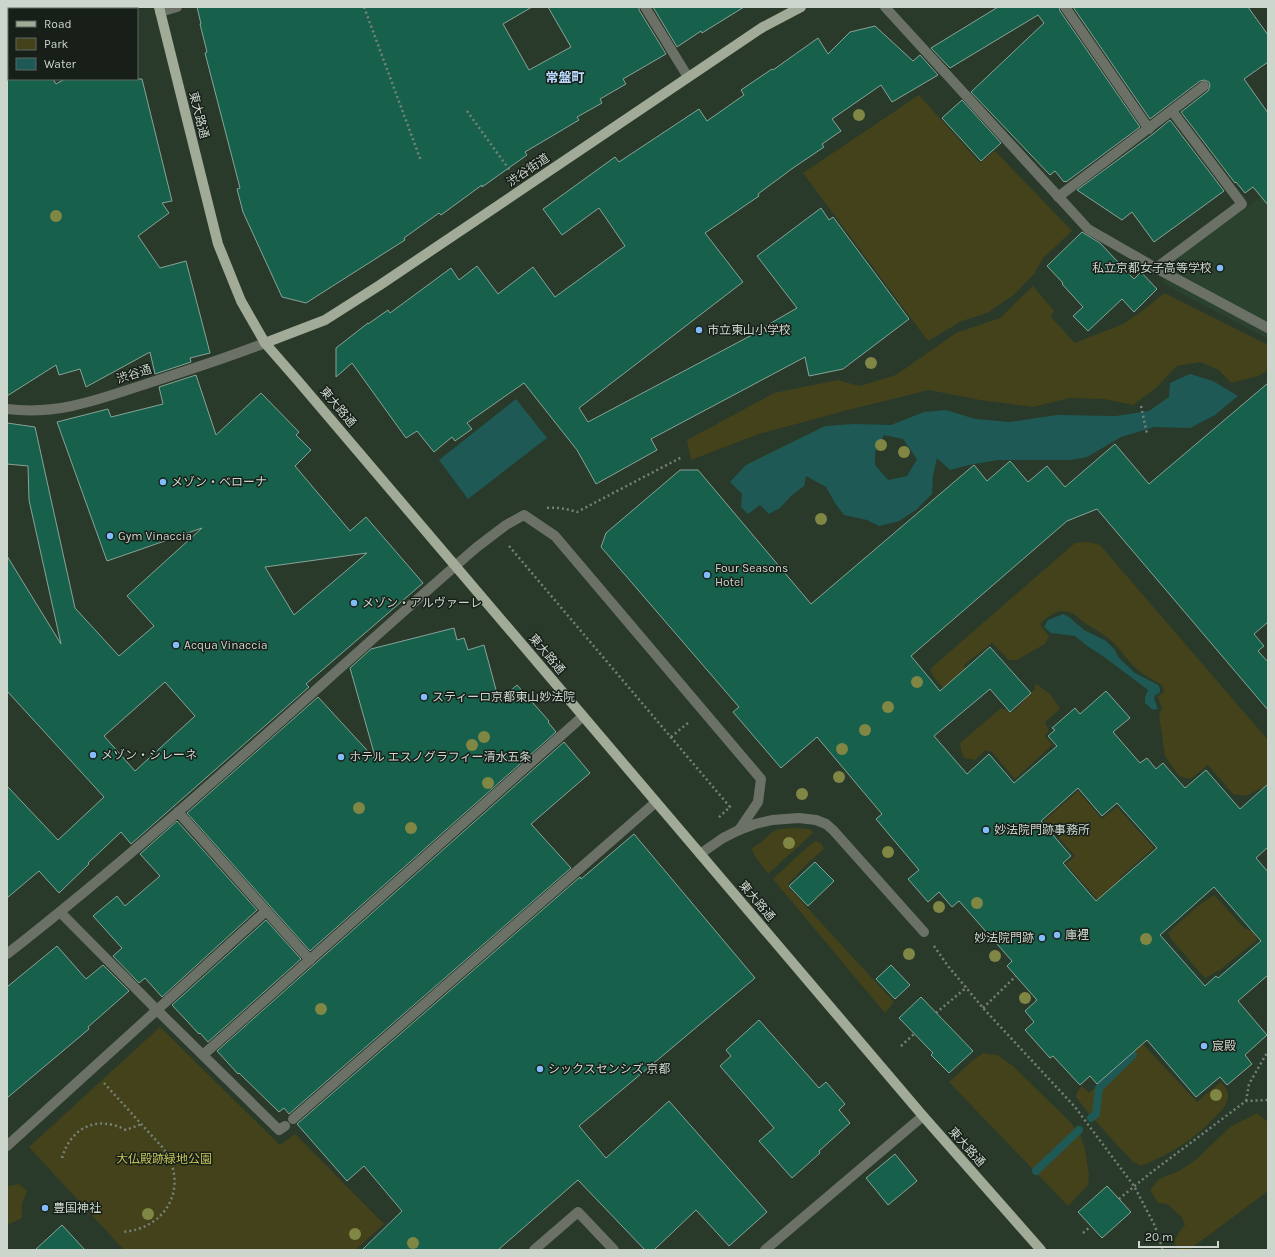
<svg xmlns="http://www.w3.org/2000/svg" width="1275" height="1257" viewBox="0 0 1275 1257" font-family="Karla,'Noto Sans JP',sans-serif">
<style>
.built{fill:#2a422e}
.green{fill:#43421a}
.water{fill:#1f5955;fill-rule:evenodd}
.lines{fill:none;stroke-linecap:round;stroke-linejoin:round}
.stream{stroke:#1f5955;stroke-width:8}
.building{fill:#17614c;stroke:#87a397;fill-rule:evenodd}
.path{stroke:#758377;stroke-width:2.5;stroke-dasharray:2 3;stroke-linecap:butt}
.minor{stroke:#6c7167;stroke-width:10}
.major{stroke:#a2ab97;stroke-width:10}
.tree{fill:#808644}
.poi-dot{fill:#83bcfa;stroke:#171f18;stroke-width:1.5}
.labels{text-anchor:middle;stroke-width:3;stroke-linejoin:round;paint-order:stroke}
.street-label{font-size:12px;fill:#ccd6cd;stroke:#171f18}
.poi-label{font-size:12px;fill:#ccd6cd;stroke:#171f18;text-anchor:start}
.park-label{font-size:12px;fill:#c7c459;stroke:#171f18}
.neighbourhood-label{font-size:13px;font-weight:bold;fill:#bbdbff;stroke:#171f18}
</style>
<rect width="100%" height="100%" fill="#293a2b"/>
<!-- built -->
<path class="built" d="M1268 192V339L1162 283 1182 253Z"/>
<!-- green -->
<g class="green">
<path d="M919 95 980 163 995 151 1072 231 1043 258 1034 274 1015 294 987 313 962 321 928 341 803 173Z"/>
<path d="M1033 286 1054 311 1051 317 1075 343 1100 333 1123 324 1145 309 1164 293 1268 345V370L1258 376 1231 383 1219 370 1200 362 1177 366 1156 388 1133 405 1104 399 1070 398 1033 407 980 400 929 390 848 410 759 434 691 460 687 440 774 393 838 380 859 386 896 375 956 333 1000 318Z"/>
<path d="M1087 542 1100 545 1268 740V794L1261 788 1246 796 1233 794 1208 765 1190 779 1179 776 1165 756 1159 714 1162 708 1158 696 1164 692 1162 685C1154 680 1145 676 1138 670 1128 662 1122 651 1113 642 1103 633 1096 630 1085 623 1081 620 1077 616 1073 614 1060 606 1048 616 1040 624L1044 630 1049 636 1045 644 1017 660H1009L992 643 964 665 968 676 955 702 933 676 930 669 1075 543Z"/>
<path d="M1035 683 1050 694 1060 709 1045 722 1049 731 1045 736 1052 745 1015 779 992 752 985 750 975 760 964 758 961 750 960 743 1001 708 1012 713 1035 689Z"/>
<path d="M1078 791 1102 819 1117 807 1154 848 1119 878 1144 907 1122 927 1066 864 1075 856 1044 821Z"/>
<path d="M795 828 809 829 814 832 768 874 754 855V852L751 849 764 840 772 832 780 829Z"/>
<path d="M815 841 821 843 824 849 809 862 788 884 789 888 894 1002 885 1013 773 879 802 852Z"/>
<path d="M1214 895 1245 929 1253 931 1257 940 1221 969 1205 978 1173 941 1168 933 1198 906Z"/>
<path d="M160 1027 280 1145 295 1134 384 1224 355 1250H124L29 1147Z"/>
<path d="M1141 1042 1197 1102 1221 1082C1225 1087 1229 1091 1228 1098 1226 1107 1220 1112 1214 1118 1193 1140 1169 1155 1141 1166L1132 1161 1090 1115 1076 1097 1077 1092 1082 1086 1089 1093 1135 1054 1128 1045Z"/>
<path d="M984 1053 997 1055 1013 1066 1071 1123 1080 1135 1085 1149 1089 1174 1088 1185 1068 1206 949 1082 973 1060Z"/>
<path d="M1257 1113 1268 1122V1191L1189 1250H1178L1174 1242 1179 1232 1185 1225 1182 1217 1167 1204 1158 1203 1150 1190 1159 1179 1179 1171 1197 1159 1230 1127Z"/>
<path d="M19 1184 27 1191 22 1204V1218L7 1225V1186Z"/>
</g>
<!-- water -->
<g class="water">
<path d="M1190 374 1213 381 1238 396 1215 415 1190 428 1154 427 1121 437 1087 457 1071 460H998L969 465 950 470 937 458 933 476 932 494 916 510 899 521 879 526 867 520 844 515 835 503 826 487 806 476 804 486 791 496 780 508 769 514 760 505 748 514 741 507 742 494 730 482 746 465 825 426 854 424 891 425 924 412 946 410 975 419 1010 422 1057 415 1116 416 1149 411 1169 397 1170 383ZM884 435 903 439 917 459 907 476 888 480 875 465V452Z"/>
<path d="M516 399 547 438 468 499 439 460Z"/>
<path d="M1063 614 1069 617 1084 630 1106 641 1114 649 1119 658 1135 673 1158 685 1160 689V692L1158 694 1155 695 1154 699 1158 709 1153 710 1145 703V697L1148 690 1107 659 1086 645 1075 636 1051 633 1044 627 1048 620Z"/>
</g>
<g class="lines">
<!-- stream -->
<g class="stream">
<path d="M1091 1118 1096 1114 1099 1088 1133 1055"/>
<path d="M1036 1171 1079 1130"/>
</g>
</g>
<!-- building -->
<g class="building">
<path d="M197 7H532L503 24 529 70 571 47 548 7H639V10L666 54 623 79 626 84 600 99 602 103 577 117 579 120 525 152 527 155 482 187V185L441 215 439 213 404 238 405 240 306 303 282 297 243 212 237 189 240 188 205 53 207 52 200 24H201Z"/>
<path d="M653 7H744L702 33 701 31 677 47Z"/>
<path d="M998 7H1059L1060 11 1140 127 1066 182 1065 181 1064 182 1055 171 1050 175 971 92 1044 23 1038 15 950 68 931 48Z"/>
<path d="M1073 7H1248L1268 35V62L1244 79 1268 113V205L1253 187 1245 193 1236 182 1235 183 1181 112 1208 91 1210 86 1209 82 1204 80 1200 81 1150 119Z"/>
<path d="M875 26 913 61 920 55 938 75 892 102 881 85 832 119 841 131 822 144 824 147 793 168 758 194 759 196 705 233 743 282 579 408 588 422 765 328 764 327 797 308 757 256 821 208 829 220 833 217 909 319 843 369 809 376 805 357 651 439 657 450 596 484 577 450 524 383 467 423 472 429 455 441 452 437 434 452 417 431 406 438 352 363 336 377V348L368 323V324L388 310 390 313 451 268 459 280 477 266 498 294 533 267 555 297 625 246 599 208 562 235 543 209 615 157 619 162 699 109 707 121 744 95 741 90 772 69 773 70 818 38 828 54 850 32Z"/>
<path d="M7 79H53L56 84 65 79H142L172 201 162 203 169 213 138 236 160 268 186 261 210 353 190 358 191 362 155 374 150 352 86 387 80 369 59 375 56 365 7 396Z"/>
<path d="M962 100 1001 143 981 161 942 118Z"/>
<path d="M1170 120 1224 191 1154 242 1132 212 1122 220 1077 190 1153 134Z"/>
<path d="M1082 232 1100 243 1134 279 1141 272 1157 289 1134 312 1122 299 1088 331 1073 316 1083 307 1062 284 1063 283 1047 266Z"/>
<path d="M196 375 216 435 261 393 299 432 296 435 311 450 295 466 350 531 366 517 423 583 306 684 309 687 131 844 121 832 88 863 89 864 59 893 39 871 7 898V786L58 840 104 797 7 691V556L61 644 29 500 28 466 7 464V423L35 427 75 608 119 656 154 626 127 596 202 528 107 561 57 422 108 409 111 417 163 404 159 387ZM367 553 294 615 265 567ZM165 682 195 716 135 771 104 736Z"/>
<path d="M1268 383V622L1254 634 1264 646 1258 651 1268 662V710L1097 509 1067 521 911 656 940 691 990 647 1031 693 1010 712 990 689 934 736 967 774 989 754 1014 783 1057 746 1048 736 1055 730 1052 728 1075 708 1080 714 1106 691 1130 718 1113 732 1140 763 1147 758 1156 769 1163 763 1185 788 1206 770 1240 809 1268 784V847L1256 858 1268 872V975L1238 1001 1267 1035 1245 1055 1252 1064 1227 1085 1220 1077 1196 1097 1147 1040 1097 1084 1090 1076 1080 1085 1053 1056 1050 1058 1025 1030 1034 1022 1025 1011 1037 1000 1007 966 1012 961 959 901 952 907 939 892 928 902 908 879 919 870 876 819 882 814 817 737 781 768 733 712 739 707 601 547 606 533 680 470H698L811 604 974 465 987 481 1010 461 1028 482 1047 466 1065 487 1115 444 1149 484ZM1078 788 1102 816 1117 803 1157 848 1096 901 1063 863 1071 856 1041 821ZM1214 887 1261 941 1218 978 1216 976 1205 986 1160 935Z"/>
<path d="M454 628 457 640 464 638 468 650 484 645 499 701 517 685 549 721 548 722 556 732 310 951 187 813 318 697 376 760 350 668 371 649Z"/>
<path d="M564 742 590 773 531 824 571 868 289 1114 284 1108 279 1112 239 1073 238 1074 217 1051Z"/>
<path d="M177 821 257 910 162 997 145 978 139 983 113 956 122 948 93 916 117 896 125 906 160 876 140 854Z"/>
<path d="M634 834 755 978 579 1126 606 1158 669 1101 767 1212 729 1246 696 1210 654 1250H645L578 1180 498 1250H362L402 1211 364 1166 347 1181 297 1124 580 877 581 879Z"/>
<path d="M815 862 834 881 808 906 789 886Z"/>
<path d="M266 920 301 959 208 1042 200 1033 199 1034 172 1005Z"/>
<path d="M57 946 86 979 103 965 129 991 88 1027 89 1029 7 1098V987Z"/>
<path d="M891 965 910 985 895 999 876 979Z"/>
<path d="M921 997 973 1051 949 1073 931 1055 933 1053 899 1018Z"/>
<path d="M759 1020 819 1088 826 1082 845 1104 839 1110 850 1123 819 1151 820 1153 792 1178 759 1141 774 1128 720 1066 731 1056 726 1050Z"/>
<path d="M895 1154 917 1181 888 1205 866 1178Z"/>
<path d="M1107 1186 1131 1212 1102 1238 1078 1212Z"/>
<path d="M62 1225 85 1250H35Z"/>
</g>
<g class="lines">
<!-- path -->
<g class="path">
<path d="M364 7 421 161"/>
<path d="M467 111 511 172"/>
<path d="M1141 406 1147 434"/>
<path d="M547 508C558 507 567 509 577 512L682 457"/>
<path d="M509 546 730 807 717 819"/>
<path d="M671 737 689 722"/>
<path d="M934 946 948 966 983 1008 1075 1107 1134 1186 1155 1226 1163 1250"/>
<path d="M983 1008 1016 976"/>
<path d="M936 1013 967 987"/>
<path d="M901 1046 914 1034"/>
<path d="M104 1083 163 1148C190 1186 167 1229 122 1232"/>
<path d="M1246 1101 1249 1084 1268 1051"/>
<path d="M62 1158C71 1127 97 1115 126 1130L142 1124"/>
<path d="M1119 1199 1148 1175 1246 1101 1268 1100"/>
<path d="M1083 1233 1091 1226"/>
</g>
<!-- minor -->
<g class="minor">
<path d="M645 7 688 77"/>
<path d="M885 7 1088 229 1156 268 1242 204 1172 111"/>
<path d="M1065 7 1149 129"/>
<path d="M160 12 177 7"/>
<path d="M1058 197 1204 86"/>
<path d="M1156 268 1268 328"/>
<path d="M7 409C61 416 105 397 155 381 192 369 229 357 265 343"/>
<path d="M178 812 310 960"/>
<path d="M700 854 723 838 739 830 755 824 772 820 799 818 816 820 826 824 833 830 924 932"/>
<path d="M60 912 157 1010 279 1130 285 1126"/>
<path d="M7 954C170 827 320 683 477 547L506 525 524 515 555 536 761 779 758 802 739 830"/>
<path d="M203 1055 582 717"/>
<path d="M293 1119 656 802"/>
<path d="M7 1146 266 911"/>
<path d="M534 1250 578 1212 614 1250"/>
<path d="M765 1250 923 1116"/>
</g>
<!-- major -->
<g class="major">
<path d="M159 7 218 244 241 301 265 343 299 382 923 1116 1041 1250"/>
<path d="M265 343 325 320 380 285 763 27 801 7"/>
</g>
</g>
<!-- trees -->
<g class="tree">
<circle cx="859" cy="115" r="6"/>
<circle cx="56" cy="216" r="6"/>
<circle cx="871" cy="363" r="6"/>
<circle cx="881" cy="445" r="6"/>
<circle cx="904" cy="452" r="6"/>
<circle cx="821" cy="519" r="6"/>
<circle cx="917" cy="682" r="6"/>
<circle cx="888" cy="707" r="6"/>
<circle cx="865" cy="730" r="6"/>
<circle cx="484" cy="737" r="6"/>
<circle cx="472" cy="745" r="6"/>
<circle cx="842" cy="749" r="6"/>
<circle cx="839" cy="777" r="6"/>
<circle cx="488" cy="783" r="6"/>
<circle cx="802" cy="794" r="6"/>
<circle cx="359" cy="808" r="6"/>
<circle cx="411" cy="828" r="6"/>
<circle cx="789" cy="843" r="6"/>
<circle cx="888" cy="852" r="6"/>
<circle cx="977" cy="903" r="6"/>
<circle cx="939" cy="907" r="6"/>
<circle cx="1146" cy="939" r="6"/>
<circle cx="909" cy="954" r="6"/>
<circle cx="995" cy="956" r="6"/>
<circle cx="1025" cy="998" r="6"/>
<circle cx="321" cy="1009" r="6"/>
<circle cx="1216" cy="1095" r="6"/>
<circle cx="148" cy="1214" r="6"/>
<circle cx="355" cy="1234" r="6"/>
<circle cx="413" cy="1243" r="6"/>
</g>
<!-- markers -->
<g class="poi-dot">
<circle cx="1220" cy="268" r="4"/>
<circle cx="699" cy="330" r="4"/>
<circle cx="163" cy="482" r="4"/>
<circle cx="110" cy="536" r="4"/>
<circle cx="707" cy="575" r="4"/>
<circle cx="354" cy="603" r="4"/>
<circle cx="176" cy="645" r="4"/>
<circle cx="424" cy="697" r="4"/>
<circle cx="93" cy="755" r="4"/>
<circle cx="341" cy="757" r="4"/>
<circle cx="986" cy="830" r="4"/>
<circle cx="1057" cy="935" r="4"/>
<circle cx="1042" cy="938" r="4"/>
<circle cx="1204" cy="1046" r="4"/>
<circle cx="540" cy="1069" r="4"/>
<circle cx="45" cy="1208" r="4"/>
</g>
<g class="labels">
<!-- street labels -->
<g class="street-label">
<text transform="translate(199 115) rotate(76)" y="4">東大路通</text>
<text transform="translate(528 170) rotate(-34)" y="4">渋谷街道</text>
<text transform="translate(134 374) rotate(-18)" y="4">渋谷通</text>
<text transform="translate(338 407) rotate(50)" y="4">東大路通</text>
<text transform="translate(547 654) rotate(50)" y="4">東大路通</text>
<text transform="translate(757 901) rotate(50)" y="4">東大路通</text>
<text transform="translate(967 1147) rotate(48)" y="4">東大路通</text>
</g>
<!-- poi labels -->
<g class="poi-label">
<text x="1212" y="272" text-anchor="end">私立京都女子高等学校</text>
<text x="707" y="334">市立東山小学校</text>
<text x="171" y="486">メゾン・ベローナ</text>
<text x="118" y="540">Gym Vinaccia</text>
<text x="715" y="572">Four Seasons<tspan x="715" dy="14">Hotel</tspan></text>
<text x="362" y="607">メゾン・アルヴァーレ</text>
<text x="184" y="649">Acqua Vinaccia</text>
<text x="432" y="701">スティーロ京都東山妙法院</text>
<text x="101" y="759">メゾン・シレーネ</text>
<text x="349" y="761">ホテル エスノグラフィー清水五条</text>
<text x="994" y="834">妙法院門跡事務所</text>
<text x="1065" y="939">庫裡</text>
<text x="1034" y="942" text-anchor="end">妙法院門跡</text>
<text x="1212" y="1050">宸殿</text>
<text x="548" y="1073">シックスセンシズ 京都</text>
<text x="53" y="1212">豊国神社</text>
</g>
<!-- park labels -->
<g class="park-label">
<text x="164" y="1163">大仏殿跡緑地公園</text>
</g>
<!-- neighbourhood labels -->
<g class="neighbourhood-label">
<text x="565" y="82">常盤町</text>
</g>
</g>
<!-- border -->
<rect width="1275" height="1257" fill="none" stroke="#ccd6cd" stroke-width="16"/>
<!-- legend -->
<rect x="8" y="8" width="130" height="72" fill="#171f18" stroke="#5f6860"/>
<rect x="16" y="21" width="20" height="6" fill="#a2ab97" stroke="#5f6860"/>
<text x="44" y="28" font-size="12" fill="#ccd6cd">Road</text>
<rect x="16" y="38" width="20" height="12" fill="#43421a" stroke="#5f6860"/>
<text x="44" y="48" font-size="12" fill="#ccd6cd">Park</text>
<rect x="16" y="58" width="20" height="12" fill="#1f5955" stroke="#5f6860"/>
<text x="44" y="68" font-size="12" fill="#ccd6cd">Water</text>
<!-- scale -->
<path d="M1139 1241v6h79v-6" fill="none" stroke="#ccd6cd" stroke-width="2"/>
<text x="1145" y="1241" font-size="12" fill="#ccd6cd" stroke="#171f18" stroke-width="3" paint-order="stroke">20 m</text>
</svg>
